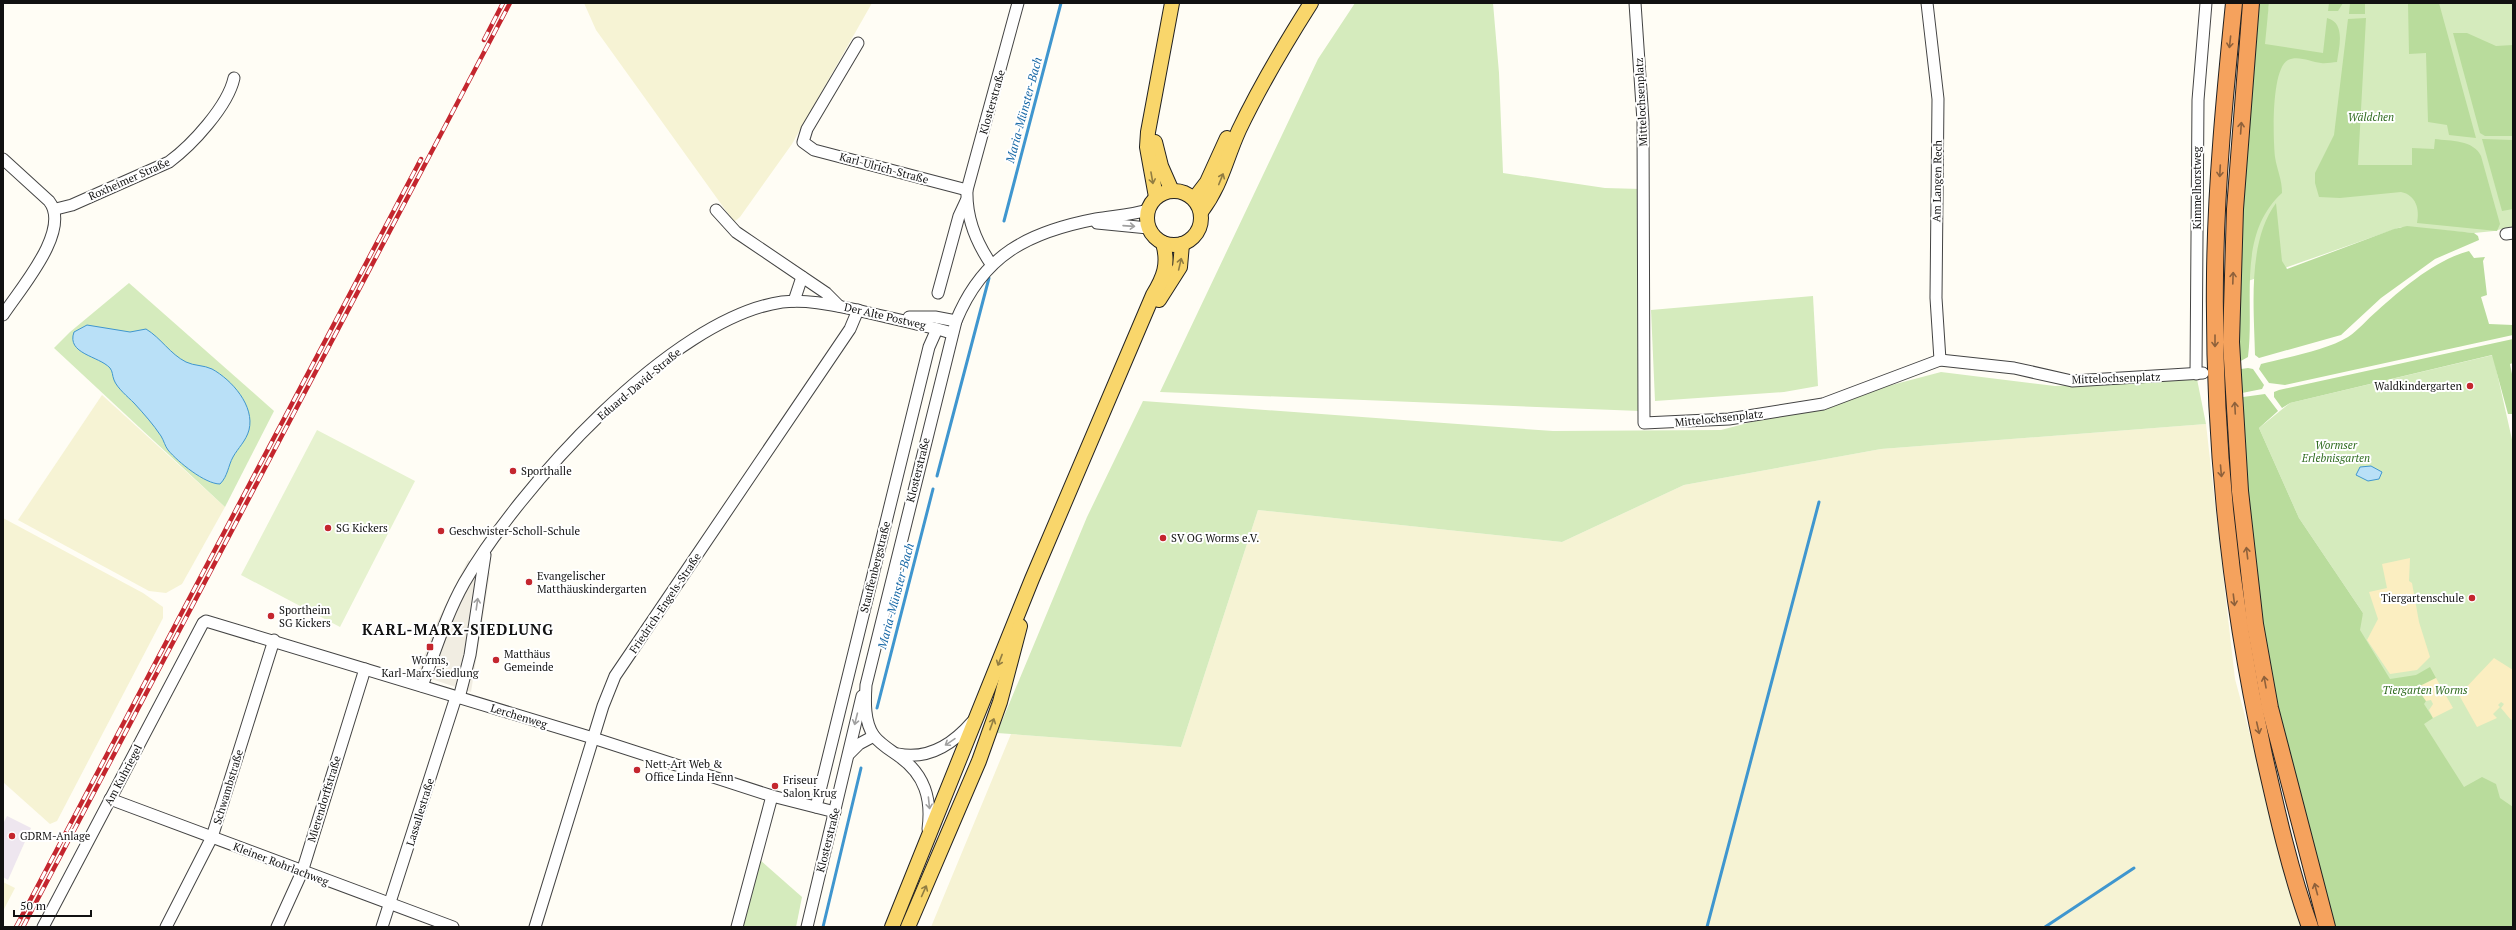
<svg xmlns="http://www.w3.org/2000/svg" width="2516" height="930" viewBox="0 0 2516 930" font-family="'PT Serif',serif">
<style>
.industrial{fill:#eee6ef}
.farmland{fill:#f6f3d4}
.green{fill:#d5ebbd}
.forest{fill:#b9dc9c}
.sand{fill:#fbeec1}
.pitch{fill:#e6f2cf}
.plaza{fill:#f1ede2}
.water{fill:#b9e0f7;stroke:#3f96cf}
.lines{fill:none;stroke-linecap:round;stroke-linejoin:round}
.stream{stroke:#3f96cf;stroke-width:3}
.minor-casing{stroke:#444;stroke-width:13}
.major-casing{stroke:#222;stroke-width:16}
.highway-casing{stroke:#222;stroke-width:18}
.minor{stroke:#fff;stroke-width:11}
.major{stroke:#f9d66b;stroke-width:14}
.highway{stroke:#f5a25d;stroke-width:16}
.rail-casing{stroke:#c4262e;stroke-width:4.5}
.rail{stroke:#fff;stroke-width:3;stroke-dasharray:9;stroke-linecap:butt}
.oneway{stroke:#8e613b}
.oneway2{stroke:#917d42}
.oneway3{stroke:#a0a0a0}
.poi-dot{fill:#c4262e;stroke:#fff;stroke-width:1.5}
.labels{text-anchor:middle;stroke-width:4;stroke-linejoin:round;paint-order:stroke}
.street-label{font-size:11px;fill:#111;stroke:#fff}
.park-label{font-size:11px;font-style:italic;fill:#2f6b1f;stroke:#fff}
.poi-label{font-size:11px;fill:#111;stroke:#fff;text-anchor:start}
.water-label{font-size:12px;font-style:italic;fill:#1768a6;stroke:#fff}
.district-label{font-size:15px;font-weight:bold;letter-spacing:1px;fill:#111;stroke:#fff}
</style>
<rect width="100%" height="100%" fill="#fffdf5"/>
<!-- industrial -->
<path class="industrial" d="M7 816 31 828 8 880 3 877V824Z"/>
<!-- farmland -->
<g class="farmland">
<path d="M584 3H872L792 144 740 217 734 222 596 30Z"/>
<path d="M102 395 225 507 182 584 166 593 149 591 18 520Z"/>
<path d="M2206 424 2235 679 2302 927H931L1011 734 1181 747 1258 510 1562 542 1684 485 1881 449Z"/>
<path d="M3 518 143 593 163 607V618L57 821 50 824 3 782Z"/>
<path d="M3 882 15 888 3 911Z"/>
</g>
<!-- green -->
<g class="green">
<path d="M1355 3H1493L1499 73 1503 173 1605 188 1641 189 1640 411 1160 392 1318 59Z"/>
<path d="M2269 3H2513V226L2494 231 2474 233 2401 227 2248 281 2259 74Z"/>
<path d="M129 283 274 411 225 507 54 348 70 332Z"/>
<path d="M1813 296 1818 386 1784 392 1655 401 1651 310Z"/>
<path d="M2493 355 2513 444V862L2325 699 2363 613 2299 518 2259 428 2290 403Z"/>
<path d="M1941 372 2055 386 2109 384 2196 374 2206 424 1881 449 1684 485 1562 542 1258 510 1181 747 997 733 1087 517 1143 401 1553 431 1721 430Z"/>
<path d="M759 859 802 897 796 927H741Z"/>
</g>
<!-- forest -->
<g class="forest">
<path d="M2259 3H2269L2265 44 2323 53 2327 18C2346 23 2339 47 2337 62 2332 62 2326 64 2321 63 2311 62 2298 55 2288 60 2271 69 2273 138 2275 157 2277 170 2282 179 2282 193 2236 235 2255 302 2248 357L2239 362C2240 242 2246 122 2259 3Z"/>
<path d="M2329 3H2343L2338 11H2328Z"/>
<path d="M2350 3H2365V14H2349Z"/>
<path d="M2408 3H2439L2476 138 2449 135 2447 125 2428 122 2426 53 2409 54Z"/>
<path d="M2366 18 2358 165H2412V148L2434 149 2435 139C2450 141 2474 140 2481 156L2500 224 2497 231 2417 223C2420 209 2416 195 2401 192L2340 198 2319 197 2315 183V173L2334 135 2348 19Z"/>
<path d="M2453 33H2467L2496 46 2513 45V136H2485L2480 133Z"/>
<path d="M2482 139 2513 140V209L2502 211Z"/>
<path d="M2276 203 2282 261 2287 269 2394 229 2407 226 2474 233 2478 236 2479 240 2435 259 2381 298 2341 335 2259 358 2255 355C2254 309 2247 242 2276 203Z"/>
<path d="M2469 251 2474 258 2485 257 2483 261 2487 295 2481 297 2489 324 2513 325V335L2285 385 2269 383 2259 369 2261 364C2285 358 2327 350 2348 337 2359 330 2367 319 2377 311 2403 288 2435 260 2469 251Z"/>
<path d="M2513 339V363L2510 364 2513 379V414H2508L2492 355 2290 403 2282 408 2274 397V392L2279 390Z"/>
<path d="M2248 368 2253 369 2264 385 2262 389 2242 393 2241 369Z"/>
<path d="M2265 394 2278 411 2259 428 2299 518 2363 613 2360 630 2390 679 2416 675 2430 667 2436 678 2420 686 2426 701 2424 704 2433 718 2424 724 2464 787 2482 777 2496 784 2500 798 2513 807V927H2335L2277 702 2264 632 2247 496 2243 397Z"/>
</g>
<!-- sand -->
<g class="sand">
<path d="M2410 558 2409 581 2412 583 2419 622 2430 657 2417 670 2390 674 2367 640 2378 619 2369 592 2387 588 2382 564Z"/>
<path d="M2494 658 2513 670V719L2511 720 2501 708 2504 704 2501 702 2498 705 2500 707 2493 714 2497 718 2477 727 2459 695Z"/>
<path d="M2436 678 2453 708 2433 718 2429 710 2433 704 2431 700 2426 701 2421 694 2420 686Z"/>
</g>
<!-- pitch -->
<path class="pitch" d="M317 430 415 481 340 627 241 575Z"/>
<!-- plaza -->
<path class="plaza" d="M468 560 490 573 471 692 410 672 417 671 420 667 437 622Z"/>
<!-- water -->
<g class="water">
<path d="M87 325 130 332 146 329C161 338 170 354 186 362 194 366 204 365 212 369 232 380 255 406 249 430 246 441 238 448 233 457 228 466 228 476 220 484 205 484 178 462 168 450 165 446 164 441 161 436 153 424 144 414 134 403 128 397 117 388 114 380 112 375 113 372 110 368 99 356 66 354 74 332Z"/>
<path d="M2371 466 2382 472 2379 479 2368 481 2356 475 2360 467Z"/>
</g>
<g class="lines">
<!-- stream -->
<g class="stream">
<path d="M1004 221 1061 3"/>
<path d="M937 476 989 278"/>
<path d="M877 708 933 489"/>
<path d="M823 927 861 768"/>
<path d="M1707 927 1819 502"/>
<path d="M2045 927 2134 868"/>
</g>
<!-- minor casing -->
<g class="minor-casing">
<g id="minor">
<path d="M1635 3 1643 121 1644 423 1729 419 1823 404 1940 360 2014 368 2072 381 2203 373"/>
<path d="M1927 3 1938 99 1936 298 1940 360"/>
<path d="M858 43 807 129 803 142 814 150 967 190"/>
<path d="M3 159 49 201C72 230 20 289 3 315"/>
<path d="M56 209 72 205 169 162C192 145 228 106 234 78"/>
<path d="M716 210 736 232 826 293 839 306"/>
<path d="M1097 223 1148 228"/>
<path d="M2506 234 2513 233"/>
<path d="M991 264C976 242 966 217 967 190L1018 3"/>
<path d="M938 293 959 216 966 201"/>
<path d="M794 301 802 277"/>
<path d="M909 317H935L956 321"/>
<path d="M2196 374 2198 100 2206 3"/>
<path d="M422 686C435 652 446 615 464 583 518 489 671 318 782 302 807 299 833 305 857 310 889 318 921 324 952 333"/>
<path d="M459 698 470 655 485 555"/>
<path d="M849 754 859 744 874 736"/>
<path d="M898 754C928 760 953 744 972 722"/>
<path d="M110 799 453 927"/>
<path d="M816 807 929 347 937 329"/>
<path d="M928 829C932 799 925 775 900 757 892 751 881 745 874 736 864 722 865 701 866 685L956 321C983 255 1028 232 1096 219 1113 216 1131 215 1148 210"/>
<path d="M43 927 203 623 206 621 593 738 772 796 835 812"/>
<path d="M166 927 212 837 274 640"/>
<path d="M277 927 302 872 365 669"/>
<path d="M382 927 456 697"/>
<path d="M535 927 603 706 615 676 850 329 858 310"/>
<path d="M737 927 772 796"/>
<path d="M807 927 862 696"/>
</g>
</g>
<!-- major casing -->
<g class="major-casing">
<g id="major">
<path d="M1155 142 1161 166 1172 191"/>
<circle cx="1174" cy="218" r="27"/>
<path d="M1156 197 1147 147 1148 132 1172 3"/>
<path d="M1194 199 1207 182 1227 138"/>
<path d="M1201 212C1222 184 1225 161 1239 130 1260 86 1285 44 1311 3"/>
<path d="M1159 300 1180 267 1182 244"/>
<path d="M892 927 1032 579 1153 295C1164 277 1169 264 1163 243"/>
<path d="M908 927 979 761 1000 702 1020 626"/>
</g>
</g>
<!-- highway casing -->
<g class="highway-casing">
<g id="highway">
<path d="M2234 3C2225 93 2216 184 2215 275 2213 437 2229 596 2264 755 2277 813 2290 871 2310 927"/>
<path d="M2251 3 2235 209 2231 342 2240 491 2255 624 2270 708 2327 927"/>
</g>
</g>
<!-- minor -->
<use href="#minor" class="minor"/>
<!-- major -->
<use href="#major" class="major"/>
<!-- highway -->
<use href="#highway" class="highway"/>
<!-- rail casing -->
<g class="rail-casing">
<g id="rail">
<path d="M484 40 503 3"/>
<path d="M16 927 421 159"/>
<path d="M23 927 510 3"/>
</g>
</g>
<!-- rail -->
<use href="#rail" class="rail"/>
</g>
<!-- one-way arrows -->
<defs><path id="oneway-shaft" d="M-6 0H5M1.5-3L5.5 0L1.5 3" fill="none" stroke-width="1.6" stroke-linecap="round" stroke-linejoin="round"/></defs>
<g class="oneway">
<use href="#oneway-shaft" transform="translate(2230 42) rotate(96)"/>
<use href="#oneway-shaft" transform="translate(2241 128) rotate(-86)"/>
<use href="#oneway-shaft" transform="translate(2220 171) rotate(93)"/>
<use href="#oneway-shaft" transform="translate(2233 278) rotate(-88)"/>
<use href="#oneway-shaft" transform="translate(2215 341) rotate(90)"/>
<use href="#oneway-shaft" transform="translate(2235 408) rotate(-93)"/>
<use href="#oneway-shaft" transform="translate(2221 471) rotate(85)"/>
<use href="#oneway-shaft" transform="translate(2247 553) rotate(-97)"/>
<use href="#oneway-shaft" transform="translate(2234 600) rotate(83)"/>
<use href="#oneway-shaft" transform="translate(2265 682) rotate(-100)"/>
<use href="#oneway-shaft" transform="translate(2258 728) rotate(77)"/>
<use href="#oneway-shaft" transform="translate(2316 889) rotate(-105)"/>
</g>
<g class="oneway2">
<use href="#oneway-shaft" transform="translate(1152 178) rotate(80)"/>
<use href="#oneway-shaft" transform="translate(1221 179) rotate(-68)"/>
<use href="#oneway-shaft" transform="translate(1180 264) rotate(-77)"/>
<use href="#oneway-shaft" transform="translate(1000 660) rotate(111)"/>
<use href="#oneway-shaft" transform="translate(992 724) rotate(-70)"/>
<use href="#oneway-shaft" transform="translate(924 891) rotate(-66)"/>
</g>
<g class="oneway3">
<use href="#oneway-shaft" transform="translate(1129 226) rotate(4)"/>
<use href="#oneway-shaft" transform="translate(477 604) rotate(-82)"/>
<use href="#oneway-shaft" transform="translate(856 719) rotate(104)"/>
<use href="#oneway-shaft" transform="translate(950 742) rotate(146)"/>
<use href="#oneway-shaft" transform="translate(929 803) rotate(84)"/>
</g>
<!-- markers -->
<g class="poi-dot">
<circle cx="2470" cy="386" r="4"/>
<circle cx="513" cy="471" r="4"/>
<circle cx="328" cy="528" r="4"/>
<circle cx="441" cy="531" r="4"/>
<circle cx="1163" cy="538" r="4"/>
<circle cx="529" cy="582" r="4"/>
<circle cx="2472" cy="598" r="4"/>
<circle cx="271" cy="616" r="4"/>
<rect x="426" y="643" width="8" height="8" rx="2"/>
<circle cx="496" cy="660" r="4"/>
<circle cx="637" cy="770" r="4"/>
<circle cx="775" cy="786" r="4"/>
<circle cx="12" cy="836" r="4"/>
</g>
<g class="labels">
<!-- street labels -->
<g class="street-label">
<text transform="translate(992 102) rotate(-74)" y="4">Klosterstraße</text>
<text transform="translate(1641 102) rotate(-93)" y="4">Mittelochsenplatz</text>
<text transform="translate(884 168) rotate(15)" y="4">Karl-Ulrich-Straße</text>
<text transform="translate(129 179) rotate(-24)" y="4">Roxheimer Straße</text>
<text transform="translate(1937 181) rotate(-89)" y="4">Am Langen Rech</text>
<text transform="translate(2197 188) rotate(-90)" y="4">Kimmelhorstweg</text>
<text transform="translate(885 316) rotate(13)" y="4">Der Alte Postweg</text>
<text transform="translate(2116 378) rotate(-2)" y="4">Mittelochsenplatz</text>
<text transform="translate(639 384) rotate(-40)" y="4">Eduard-David-Straße</text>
<text transform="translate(1719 418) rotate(-6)" y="4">Mittelochsenplatz</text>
<text transform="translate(918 470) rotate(-76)" y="4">Klosterstraße</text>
<text transform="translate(875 567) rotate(-76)" y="4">Stauffenbergstraße</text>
<text transform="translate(665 603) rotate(-56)" y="4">Friedrich-Engels-Straße</text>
<text transform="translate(519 716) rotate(17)" y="4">Lerchenweg</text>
<text transform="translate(123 775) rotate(-62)" y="4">Am Kuhriegel</text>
<text transform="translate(228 787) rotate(-73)" y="4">Schwambstraße</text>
<text transform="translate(324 799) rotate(-73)" y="4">Mierendorffstraße</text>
<text transform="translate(420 812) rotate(-73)" y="4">Lassallestraße</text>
<text transform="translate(828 840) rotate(-76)" y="4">Klosterstraße</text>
<text transform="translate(281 864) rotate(21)" y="4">Kleiner Rohrlachweg</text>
</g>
<!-- park labels -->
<g class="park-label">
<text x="2371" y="121">Wäldchen</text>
<text x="2336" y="449">Wormser<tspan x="2336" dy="13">Erlebnisgarten</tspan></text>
<text x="2425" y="694">Tiergarten Worms</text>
</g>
<!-- poi labels -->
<g class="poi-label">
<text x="2462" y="390" text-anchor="end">Waldkindergarten</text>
<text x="521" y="475">Sporthalle</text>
<text x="336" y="532">SG Kickers</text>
<text x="449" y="535">Geschwister-Scholl-Schule</text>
<text x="1171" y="542">SV OG Worms e.V.</text>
<text x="537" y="580">Evangelischer<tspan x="537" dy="13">Matthäuskindergarten</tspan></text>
<text x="2464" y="602" text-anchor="end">Tiergartenschule</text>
<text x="279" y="614">Sportheim<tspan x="279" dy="13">SG Kickers</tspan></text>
<text x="504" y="658">Matthäus<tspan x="504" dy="13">Gemeinde</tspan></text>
<text x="430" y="664" text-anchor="middle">Worms,<tspan x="430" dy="13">Karl-Marx-Siedlung</tspan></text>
<text x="645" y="768">Nett-Art Web &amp;<tspan x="645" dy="13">Office Linda Henn</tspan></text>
<text x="783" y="784">Friseur<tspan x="783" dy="13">Salon Krug</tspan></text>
<text x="20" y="840">GDRM-Anlage</text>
</g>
<!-- water labels -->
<g class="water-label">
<text transform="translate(1024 110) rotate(-75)" y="4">Maria-Münster-Bach</text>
<text transform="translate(896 596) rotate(-75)" y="4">Maria-Münster-Bach</text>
</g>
<!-- district labels -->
<g class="district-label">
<text x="458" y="635">KARL-MARX-SIEDLUNG</text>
</g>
</g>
<!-- border -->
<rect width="2516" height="930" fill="none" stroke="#111111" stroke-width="8"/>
<!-- scale -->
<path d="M14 910v6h77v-6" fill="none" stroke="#111111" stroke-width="2"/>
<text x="20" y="910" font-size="12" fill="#111111" stroke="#ffffff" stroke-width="3" paint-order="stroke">50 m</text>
</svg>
